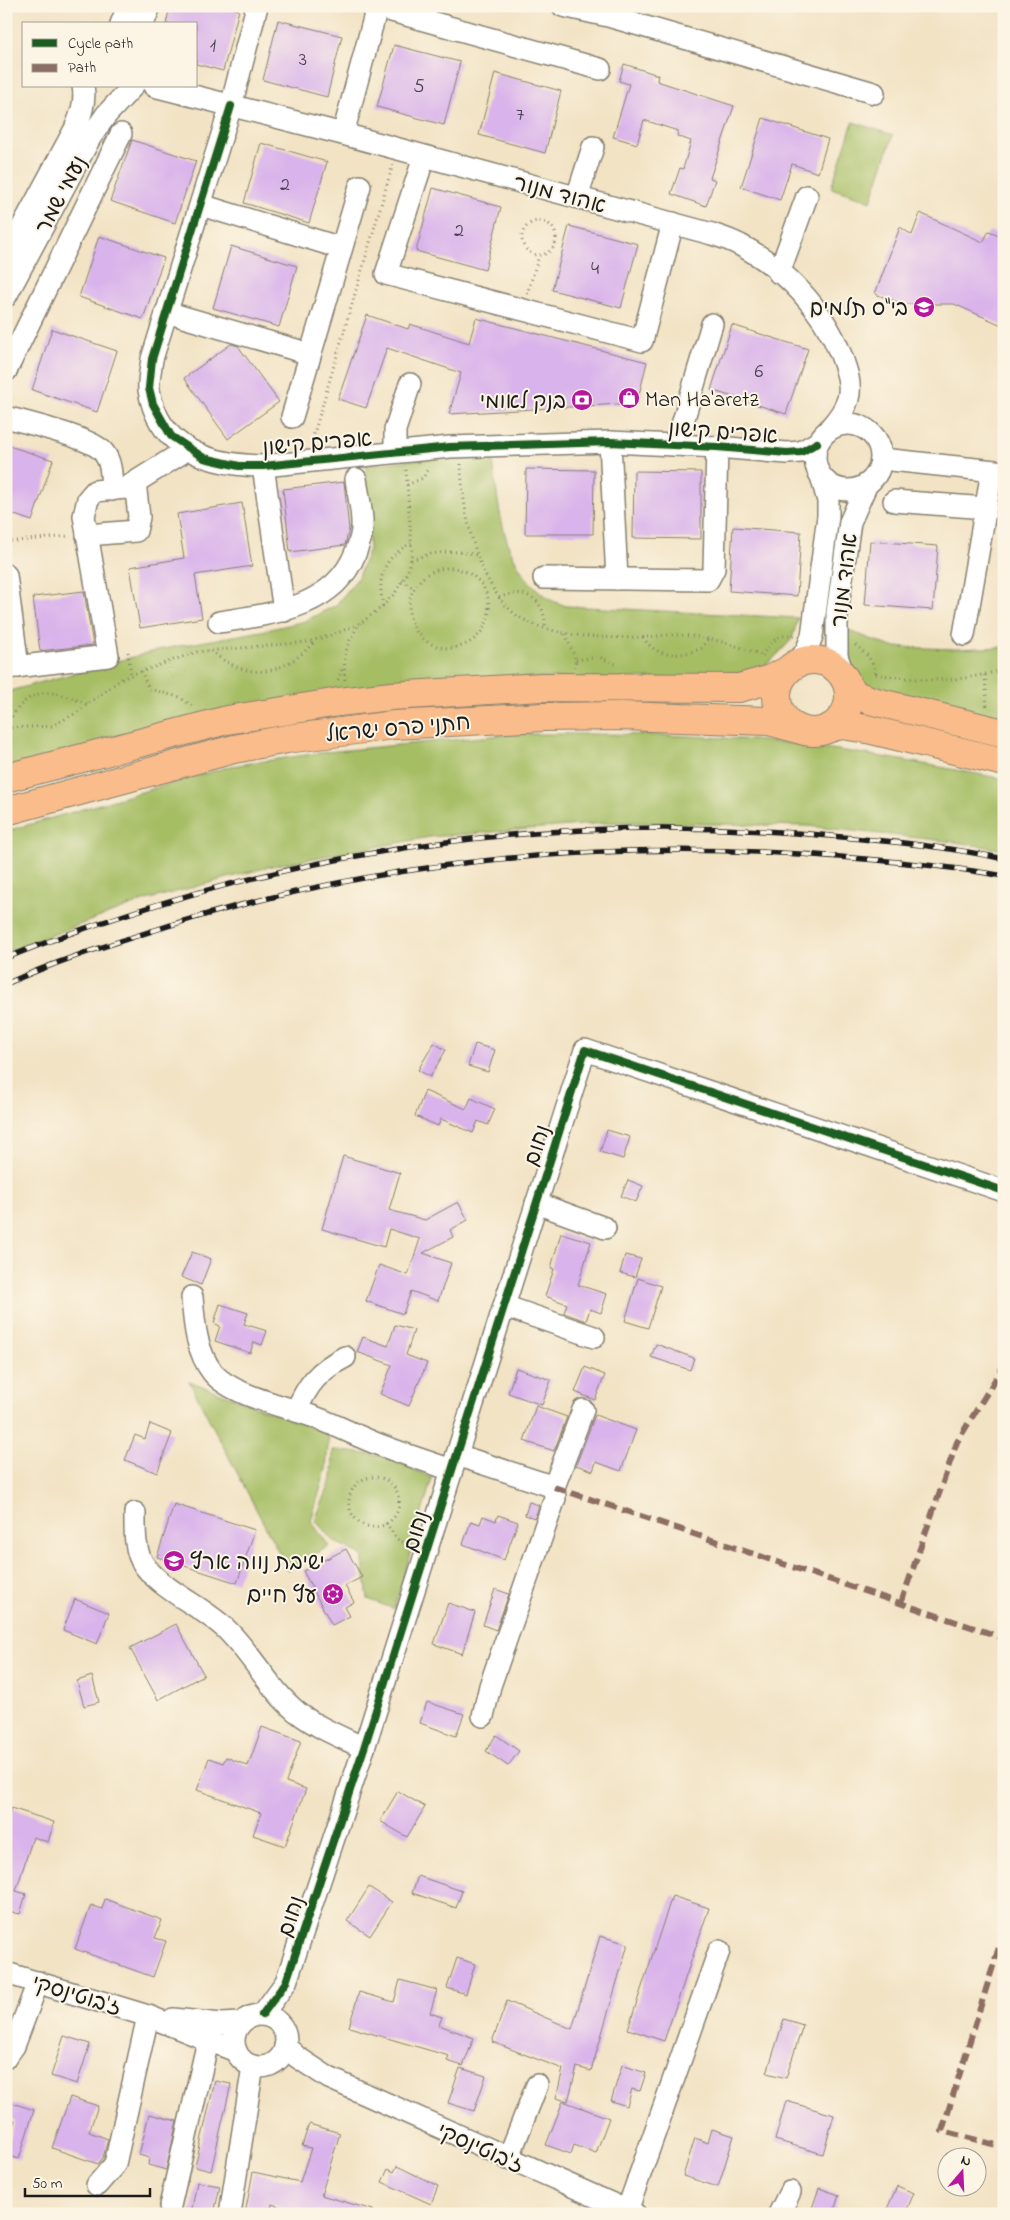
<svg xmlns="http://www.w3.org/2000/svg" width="1010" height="2220" viewBox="0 0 1010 2220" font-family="'Indie Flower','Playpen Sans Hebrew',sans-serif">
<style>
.green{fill:#a5bd63;stroke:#606c40}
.building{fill:#d9b3eb}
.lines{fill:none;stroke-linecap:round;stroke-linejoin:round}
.minor-casing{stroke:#878070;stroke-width:24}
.major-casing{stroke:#878070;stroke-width:30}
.path{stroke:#878070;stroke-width:3;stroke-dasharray:1 4;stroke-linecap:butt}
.minor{stroke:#fff;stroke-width:21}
.major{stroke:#f9bc8a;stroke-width:28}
.rail-casing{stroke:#1c1c1c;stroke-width:5.5}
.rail{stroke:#fcf5e5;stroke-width:4;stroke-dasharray:11;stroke-linecap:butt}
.quiet{stroke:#8d6e63;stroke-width:6;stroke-dasharray:12 6;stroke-linecap:butt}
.cycleway-casing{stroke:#fcf5e5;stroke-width:11}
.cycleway{stroke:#1b5e20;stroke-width:8}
.labels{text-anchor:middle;stroke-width:4;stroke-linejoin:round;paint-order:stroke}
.number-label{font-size:20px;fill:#4b4250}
.street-label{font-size:22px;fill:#1c1c1c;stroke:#fcf5e5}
.poi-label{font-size:22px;fill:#1c1c1c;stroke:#fcf5e5;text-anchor:end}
</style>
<rect width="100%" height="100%" fill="#fcf5e5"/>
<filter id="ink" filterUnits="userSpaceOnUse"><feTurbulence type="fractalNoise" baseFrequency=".02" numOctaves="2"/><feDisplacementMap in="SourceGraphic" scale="10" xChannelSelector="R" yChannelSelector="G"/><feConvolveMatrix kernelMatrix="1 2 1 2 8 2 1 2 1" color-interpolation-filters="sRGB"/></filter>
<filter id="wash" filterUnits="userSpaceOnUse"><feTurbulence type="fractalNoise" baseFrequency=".0096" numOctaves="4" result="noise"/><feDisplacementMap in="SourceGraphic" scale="20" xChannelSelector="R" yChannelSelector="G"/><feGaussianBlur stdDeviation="1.12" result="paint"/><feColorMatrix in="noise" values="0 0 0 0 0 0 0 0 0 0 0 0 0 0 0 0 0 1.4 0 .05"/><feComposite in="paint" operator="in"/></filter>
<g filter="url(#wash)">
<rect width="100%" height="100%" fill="#f2e3c5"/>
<!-- green -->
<g class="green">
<path d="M853 122 893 135 871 201 831 188Z"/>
<path d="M492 451C498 503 500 562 545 596 550 601 559 603 566 606L798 618 792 639 775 657 756 673 739 679 485 678 6 767V692L162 649 262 631 305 621 336 605 357 579 369 549 366 465Z"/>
<path d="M847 630 892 647 956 649 1004 647V723L893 693 865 684 852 666Z"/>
<path d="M513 734C603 734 693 733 783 743 857 751 930 765 1004 779V850L955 842 807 826 618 822 430 837 276 865 146 900 6 952 7 831 231 766 326 752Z"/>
<path d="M189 1381 329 1434 326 1469 311 1521 329 1546 288 1570Z"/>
<path d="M333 1450 384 1456 432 1478 394 1609 368 1599 362 1555 333 1541 315 1520 332 1479Z"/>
</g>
<g id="blocks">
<!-- building -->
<g class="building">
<path d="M170 6H226L239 10 223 71 196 64V24H166Z"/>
<path d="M278 20 342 36 327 97 263 80Z"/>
<path d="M394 45 460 62 444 125 377 107Z"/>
<path d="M624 64 658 75 657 81 734 106 710 178 715 180 706 206 671 194 680 168 683 169 691 141 677 136 678 131 644 120 637 144 613 137 629 84 619 81Z"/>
<path d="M495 73 561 91 545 153 479 135Z"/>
<path d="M763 118 828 139 818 173 792 164 780 200 741 187Z"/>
<path d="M132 140 196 161 175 223 110 201Z"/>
<path d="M261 143 327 162 309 223 244 203Z"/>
<path d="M433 188 501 207 485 270 416 251Z"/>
<path d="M920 213 983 242 989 231 1004 237V326L954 304H904L875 294 900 227 912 235Z"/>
<path d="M569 226 638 244 621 308 552 290Z"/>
<path d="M99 236 164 258 143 319 79 297Z"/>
<path d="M231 246 297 266 279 327 213 308Z"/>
<path d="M367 315 408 329 410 324 469 343 476 318 647 362 637 403 449 414 461 373 387 348 366 408 338 399Z"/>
<path d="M732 325 808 349 786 414 711 390Z"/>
<path d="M52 329 117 351 97 412 32 390Z"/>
<path d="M231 344 238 346 279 402 228 439 184 378Z"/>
<path d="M6 445 53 460 32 521 6 512Z"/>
<path d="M526 469 594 470 593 534H525Z"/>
<path d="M634 471 701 472V539L633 538Z"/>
<path d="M344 482 349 529 345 545 290 552 283 489Z"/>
<path d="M242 503 252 566 195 575 202 618 140 628 130 567 184 558 177 514Z"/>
<path d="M733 527 801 532 797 596 729 591Z"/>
<path d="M870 541 938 546 933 610 865 605Z"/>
<path d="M84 591 93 645 40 651 33 597Z"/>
<path d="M434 1043 446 1050 430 1077 418 1070Z"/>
<path d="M475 1044 495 1050 488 1072 468 1066Z"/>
<path d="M425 1091 466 1109 471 1098 495 1109 488 1125 478 1121 473 1133 441 1119 438 1126 415 1116Z"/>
<path d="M607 1130 630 1137 623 1159 600 1152Z"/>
<path d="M343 1156 400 1173 389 1210 425 1220 458 1202 468 1220 450 1230 453 1237 423 1253 451 1263 438 1301 411 1291 403 1314 366 1301 379 1265 408 1275 420 1239 389 1229 384 1247 322 1229Z"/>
<path d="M628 1180 643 1186 636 1202 621 1196Z"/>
<path d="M561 1233 591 1242 578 1285 607 1294 601 1313 590 1309 586 1321 564 1313 567 1304 545 1296 554 1269 551 1268Z"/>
<path d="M192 1252 211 1259 201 1285 181 1277Z"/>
<path d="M625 1255 641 1259 635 1277 620 1273Z"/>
<path d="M638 1278 661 1286 648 1328 625 1321Z"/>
<path d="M220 1304 248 1313 244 1324 267 1331 262 1345 254 1342 250 1353 215 1341 220 1326 214 1323Z"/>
<path d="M395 1325 414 1330 406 1355 427 1363 409 1406 380 1394 392 1365 357 1352 363 1337 388 1346Z"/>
<path d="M656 1344 694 1358 690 1370 651 1357Z"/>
<path d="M585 1367 605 1375 595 1400 575 1392Z"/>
<path d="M516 1368 551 1380 542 1405 508 1393Z"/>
<path d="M536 1406 567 1417 554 1451 524 1441Z"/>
<path d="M595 1415 636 1430 621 1471 596 1462 593 1471 576 1465Z"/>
<path d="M150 1424 172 1433 157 1473 125 1460 135 1435 145 1439Z"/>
<path d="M529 1502 539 1505 535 1518 525 1515Z"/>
<path d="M174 1504 255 1530 237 1583 157 1557Z"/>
<path d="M498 1515 518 1522 504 1560 463 1544 471 1521 480 1524 483 1516 496 1521Z"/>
<path d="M346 1549 362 1577 345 1586 354 1602 345 1607 350 1616 332 1625 303 1571Z"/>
<path d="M495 1589 509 1594 496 1630 483 1625Z"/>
<path d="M75 1599 109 1613 97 1644 63 1630Z"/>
<path d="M448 1603 475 1612 462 1654 434 1644Z"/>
<path d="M176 1624 204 1675 158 1700 130 1648Z"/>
<path d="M92 1676 99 1702 84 1706 77 1681Z"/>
<path d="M427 1702 464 1714 456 1736 420 1723Z"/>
<path d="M262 1727 301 1741 286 1782 306 1789 285 1846 253 1835 261 1813 197 1790 209 1758 223 1763 226 1757 248 1766Z"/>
<path d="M496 1735 519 1751 508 1766 486 1751Z"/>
<path d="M398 1791 425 1807 407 1837 380 1821Z"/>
<path d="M11 1808 54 1822 48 1842 33 1837 16 1891 26 1894 20 1914 6 1911V1823Z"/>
<path d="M418 1876 462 1891 456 1908 412 1893Z"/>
<path d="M369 1887 392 1902 370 1936 347 1921Z"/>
<path d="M672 1896 709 1908 664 2041 628 2029Z"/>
<path d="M105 1899 162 1920 155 1938 166 1941 153 1977 75 1949 91 1905 102 1909Z"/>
<path d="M600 1936 628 1944 591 2071 577 2067 568 2101 556 2098 563 2069 492 2042 507 2001 572 2029Z"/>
<path d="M457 1958 475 1964 466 1994 447 1988Z"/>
<path d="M400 1980 437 1990 430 2013 442 2017 439 2025 474 2038 463 2066 447 2061 449 2056 349 2027 359 1992 394 2002Z"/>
<path d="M784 2019 803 2025 786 2078 767 2073Z"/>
<path d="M64 2036 90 2044 77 2084 51 2076Z"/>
<path d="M622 2065 646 2073 640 2091 632 2089 627 2106 611 2101Z"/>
<path d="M460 2068 486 2076 474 2111 448 2103Z"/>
<path d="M215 2081 231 2084 211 2171 195 2167Z"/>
<path d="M70 2097 98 2106 89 2132 108 2139 103 2158 98 2164 52 2148Z"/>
<path d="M563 2101 609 2118 596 2153 574 2145 571 2154 546 2145Z"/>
<path d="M786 2101 834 2115 823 2154 775 2140Z"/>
<path d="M12 2103 34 2110 19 2159 6 2155 15 2120 8 2118Z"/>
<path d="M149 2114 177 2121 166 2170 148 2165 149 2158 139 2155Z"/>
<path d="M309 2124 340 2133 321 2195 373 2210V2214H299L272 2204 270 2214H245L253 2172 300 2182 311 2148 302 2146Z"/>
<path d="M712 2129 734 2136 718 2187 683 2176 695 2138 708 2143Z"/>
<path d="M397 2166 438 2186 431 2204 382 2182 388 2169 394 2172Z"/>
<path d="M197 2182 220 2186 214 2214H191Z"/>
<path d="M897 2186 914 2193 905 2214H898L887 2209Z"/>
<path d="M819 2188 839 2195 833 2214H810Z"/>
</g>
</g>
</g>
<g filter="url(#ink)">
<use href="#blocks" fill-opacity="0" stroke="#878070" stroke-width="1"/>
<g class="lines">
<!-- minor casing -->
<g class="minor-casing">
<g id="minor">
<path d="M257 6 231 106 152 359C151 368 148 380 149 390 159 450 210 465 263 466L450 447 610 442 717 447 787 453 801 452 817 443"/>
<path d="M563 6 608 16 874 93"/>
<path d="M121 24 128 6"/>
<path d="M143 24 150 6"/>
<path d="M154 86 343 134 712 234C721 237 731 240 740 245 785 268 823 309 841 355 846 369 852 384 848 399 845 410 837 420 830 428"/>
<path d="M343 134 377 7 600 69"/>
<path d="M424 157 386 274 642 341 673 223"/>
<path d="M577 197 593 147"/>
<path d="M201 205 341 248"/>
<path d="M6 257 75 129C81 115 86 101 83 86"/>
<path d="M779 273 807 196"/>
<path d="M6 296 90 138 106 115 133 86"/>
<path d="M166 312 310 354"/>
<path d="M6 371 121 134"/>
<path d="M6 417C26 423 94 438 104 453 112 463 111 477 112 490"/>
<path d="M292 417 360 186"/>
<circle cx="848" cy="457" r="33"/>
<path d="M610 442 617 579"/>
<path d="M676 445 712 324"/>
<path d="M395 452V430L410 384"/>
<path d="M882 459 1004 472"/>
<path d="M263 466 284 611"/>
<path d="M894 501 986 508"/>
<path d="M87 535 136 531 139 517 135 482"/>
<path d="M6 575 18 667"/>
<path d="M544 578 708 580 714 569 717 447"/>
<path d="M219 622C269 614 333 609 355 554 358 546 362 537 362 528 363 512 358 495 356 479"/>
<path d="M964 635 992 471"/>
<path d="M797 664 807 649 812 636 828 516V501L821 476"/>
<path d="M6 668 108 656 84 516 88 499 95 491 126 488 188 449"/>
<path d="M844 677 837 656V613L850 522 866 486"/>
<path d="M536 1203 605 1228"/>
<path d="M192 1297C194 1322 196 1352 213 1373 232 1396 289 1407 317 1418 338 1426 359 1437 380 1445 404 1454 428 1462 452 1470"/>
<path d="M504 1306 594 1337"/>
<path d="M296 1411C308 1384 318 1371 345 1357"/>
<path d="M457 1455 554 1487 583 1410"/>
<path d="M135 1513C135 1530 134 1551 144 1565 165 1593 203 1606 228 1631 253 1656 270 1690 297 1712 318 1728 341 1737 364 1748"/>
<path d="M483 1716 490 1686 555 1498 554 1487"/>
<path d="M6 1973 148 2016 236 2051"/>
<path d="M262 2015 286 1982 364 1748 585 1050 1004 1191"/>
<circle cx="260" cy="2041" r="26"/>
<path d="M173 2019 221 2024 240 2023"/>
<path d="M285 2046 297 2057 329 2078 635 2214"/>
<path d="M6 2057 14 2046 38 1982"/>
<path d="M508 2159 537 2085"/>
<path d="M97 2185 115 2164 148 2016"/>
<path d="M170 2206 208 2041"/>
<path d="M627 2211 719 1951"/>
<path d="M230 2214 253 2066"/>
<path d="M779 2214 790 2192"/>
</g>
</g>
<!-- major casing -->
<g class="major-casing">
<g id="major">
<circle cx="813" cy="696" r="36"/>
<path d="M849 689 858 696 873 701 1004 733"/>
<path d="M830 728 842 725 867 729 1004 762"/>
<path d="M6 778 227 720 339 702 391 696 542 687 739 688 768 680 787 671"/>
<path d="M6 811 234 749 287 739 394 725 543 717 621 716 769 721 798 729"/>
</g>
</g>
<!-- path -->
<g class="path">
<circle cx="539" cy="238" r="17"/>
<path d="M527 294 539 256"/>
<path d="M311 444 393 164"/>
<path d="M461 464C462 511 477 584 515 614 527 624 549 630 564 633 589 638 619 638 644 637 655 637 667 634 678 635 707 636 735 645 762 655"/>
<path d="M407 485 423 478 429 467"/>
<path d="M6 542 69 536"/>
<path d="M411 560C434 552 453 549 477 555"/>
<circle cx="449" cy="608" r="40"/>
<path d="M402 581 414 588"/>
<path d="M499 598C524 586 546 599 545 627"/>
<path d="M383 606C377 575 383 559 411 543"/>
<path d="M565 634 576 660 574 667"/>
<path d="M643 637C656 659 681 657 702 648L708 638"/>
<path d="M855 645C866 653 874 661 876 675"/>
<path d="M211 651C250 683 283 676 316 640"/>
<path d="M128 652 131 674"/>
<path d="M762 656C769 643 778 634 794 635"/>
<path d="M576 660 599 657 618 665"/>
<path d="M141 671 149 689 179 697 194 707"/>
<path d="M876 674C924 681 956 684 1004 669"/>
<path d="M985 675 987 707"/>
<path d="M338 680 343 667"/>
<path d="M345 680C343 655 346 643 360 623"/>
<path d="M6 725C30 686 47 687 87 704"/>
<path d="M6 728 52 726 76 713 123 678 196 652 308 642 337 633 361 623 383 606 395 593 408 571 412 552 406 469"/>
<circle cx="374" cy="1502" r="25"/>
<path d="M386 1523 397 1539 411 1546"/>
</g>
<!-- minor -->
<use href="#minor" class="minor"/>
<!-- major -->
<use href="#major" class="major"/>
<!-- rail casing -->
<g class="rail-casing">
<g id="rail">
<path d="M6 958C275 850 554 808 842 837 896 842 950 847 1004 859"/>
<path d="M6 984C54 962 105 946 155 930 379 858 617 837 852 858 903 862 953 867 1004 876"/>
</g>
</g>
<!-- rail -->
<use href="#rail" class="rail"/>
<!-- quiet -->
<g class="quiet">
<path d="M554 1487 1004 1638"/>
<path d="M901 1603 957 1442 1004 1365"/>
<path d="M1004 1931 942 2131 1004 2147"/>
</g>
<!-- cycleway casing -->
<g class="cycleway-casing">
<g id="cycleway">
<path d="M231 106 152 359 149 388 153 404 171 436 204 458 239 466H263L450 447 610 442 717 447 787 453 801 452 817 443"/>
<path d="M262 2015 286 1982 364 1748 585 1050 1004 1191"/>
</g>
</g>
<!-- cycleway -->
<use href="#cycleway" class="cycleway"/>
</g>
</g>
<!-- icons -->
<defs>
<g id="school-disc" transform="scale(1.125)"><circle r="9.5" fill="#b5179e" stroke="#fcf5e5"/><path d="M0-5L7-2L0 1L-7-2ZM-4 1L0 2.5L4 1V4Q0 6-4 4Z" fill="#fff"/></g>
<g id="shop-disc" transform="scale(1.125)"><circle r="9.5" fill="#b5179e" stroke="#fcf5e5"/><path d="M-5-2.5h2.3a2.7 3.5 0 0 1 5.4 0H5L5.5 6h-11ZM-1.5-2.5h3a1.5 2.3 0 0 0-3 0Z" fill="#fff"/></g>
<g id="bank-disc" transform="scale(1.125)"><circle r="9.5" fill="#b5179e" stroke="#fcf5e5"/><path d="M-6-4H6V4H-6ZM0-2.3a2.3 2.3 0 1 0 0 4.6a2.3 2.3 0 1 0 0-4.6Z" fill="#fff"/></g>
<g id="synagogue-disc" transform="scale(1.125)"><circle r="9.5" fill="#b5179e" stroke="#fcf5e5"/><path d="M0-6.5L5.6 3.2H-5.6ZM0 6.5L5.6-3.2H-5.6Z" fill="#fff"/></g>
</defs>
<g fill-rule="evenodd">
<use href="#school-disc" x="924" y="307"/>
<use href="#shop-disc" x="629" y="398"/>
<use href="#bank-disc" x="582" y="400"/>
<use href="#school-disc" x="174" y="1561"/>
<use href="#synagogue-disc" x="333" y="1594"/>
</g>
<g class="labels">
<!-- number labels -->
<g class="number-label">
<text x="213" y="51">1</text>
<text x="303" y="65">3</text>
<text x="419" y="92">5</text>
<text x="520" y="120">7</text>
<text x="285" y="190">2</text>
<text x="459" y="236">2</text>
<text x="595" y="274">4</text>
<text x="759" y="377">6</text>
</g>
<!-- street labels -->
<g class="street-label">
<text transform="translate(560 193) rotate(15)" y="8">אהוד מנור</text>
<text transform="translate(60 194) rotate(-62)" y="8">נעמי שמר</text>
<text transform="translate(723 431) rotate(4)" y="8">אפרים קישון</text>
<text transform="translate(317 442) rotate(-5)" y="8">אפרים קישון</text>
<text transform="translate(843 580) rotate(-83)" y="8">אהוד מנור</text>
<text transform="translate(398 727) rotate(-5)" y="8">חתני פרס ישראל</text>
<text transform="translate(536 1145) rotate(-72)" y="8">נחום</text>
<text transform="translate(415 1531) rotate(-73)" y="8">נחום</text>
<text transform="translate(290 1916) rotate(-72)" y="8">נחום</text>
<text transform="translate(77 1994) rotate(17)" y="8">ז'בוטינסקי</text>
<text transform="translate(481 2147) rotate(24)" y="8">ז'בוטינסקי</text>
</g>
<!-- poi labels -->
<g class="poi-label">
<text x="908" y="315">בי"ס תלמים</text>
<text x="645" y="406" text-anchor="start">Man Ha'aretz</text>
<text x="566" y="408">בנק לאומי</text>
<text x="190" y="1569" text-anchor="start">ישיבת נווה ארץ</text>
<text x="317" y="1602">עץ חיים</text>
</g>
</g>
<!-- margin -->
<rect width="1010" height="2220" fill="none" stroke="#fcf5e5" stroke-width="25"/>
<!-- legend -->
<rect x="22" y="22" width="175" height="65" fill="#fcf5e5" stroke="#a29e95"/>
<rect x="32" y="39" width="25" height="8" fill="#1b5e20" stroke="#a29e95"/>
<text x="68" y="48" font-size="15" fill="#1c1c1c">Cycle path</text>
<rect x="32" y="64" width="25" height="8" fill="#8d6e63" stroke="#a29e95"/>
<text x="68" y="72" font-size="15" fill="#1c1c1c">Path</text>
<!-- north arrow -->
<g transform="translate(962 2172) rotate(19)"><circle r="24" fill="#fcf5e5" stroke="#a29e95"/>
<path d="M0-4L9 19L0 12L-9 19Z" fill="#b5179e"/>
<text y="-8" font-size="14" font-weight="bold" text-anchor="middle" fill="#1c1c1c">N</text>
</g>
<!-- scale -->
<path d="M25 2188v8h125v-8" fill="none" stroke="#1c1c1c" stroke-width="2.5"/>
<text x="32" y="2188" font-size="15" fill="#1c1c1c" stroke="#fcf5e5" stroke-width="4" paint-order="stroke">50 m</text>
</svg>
